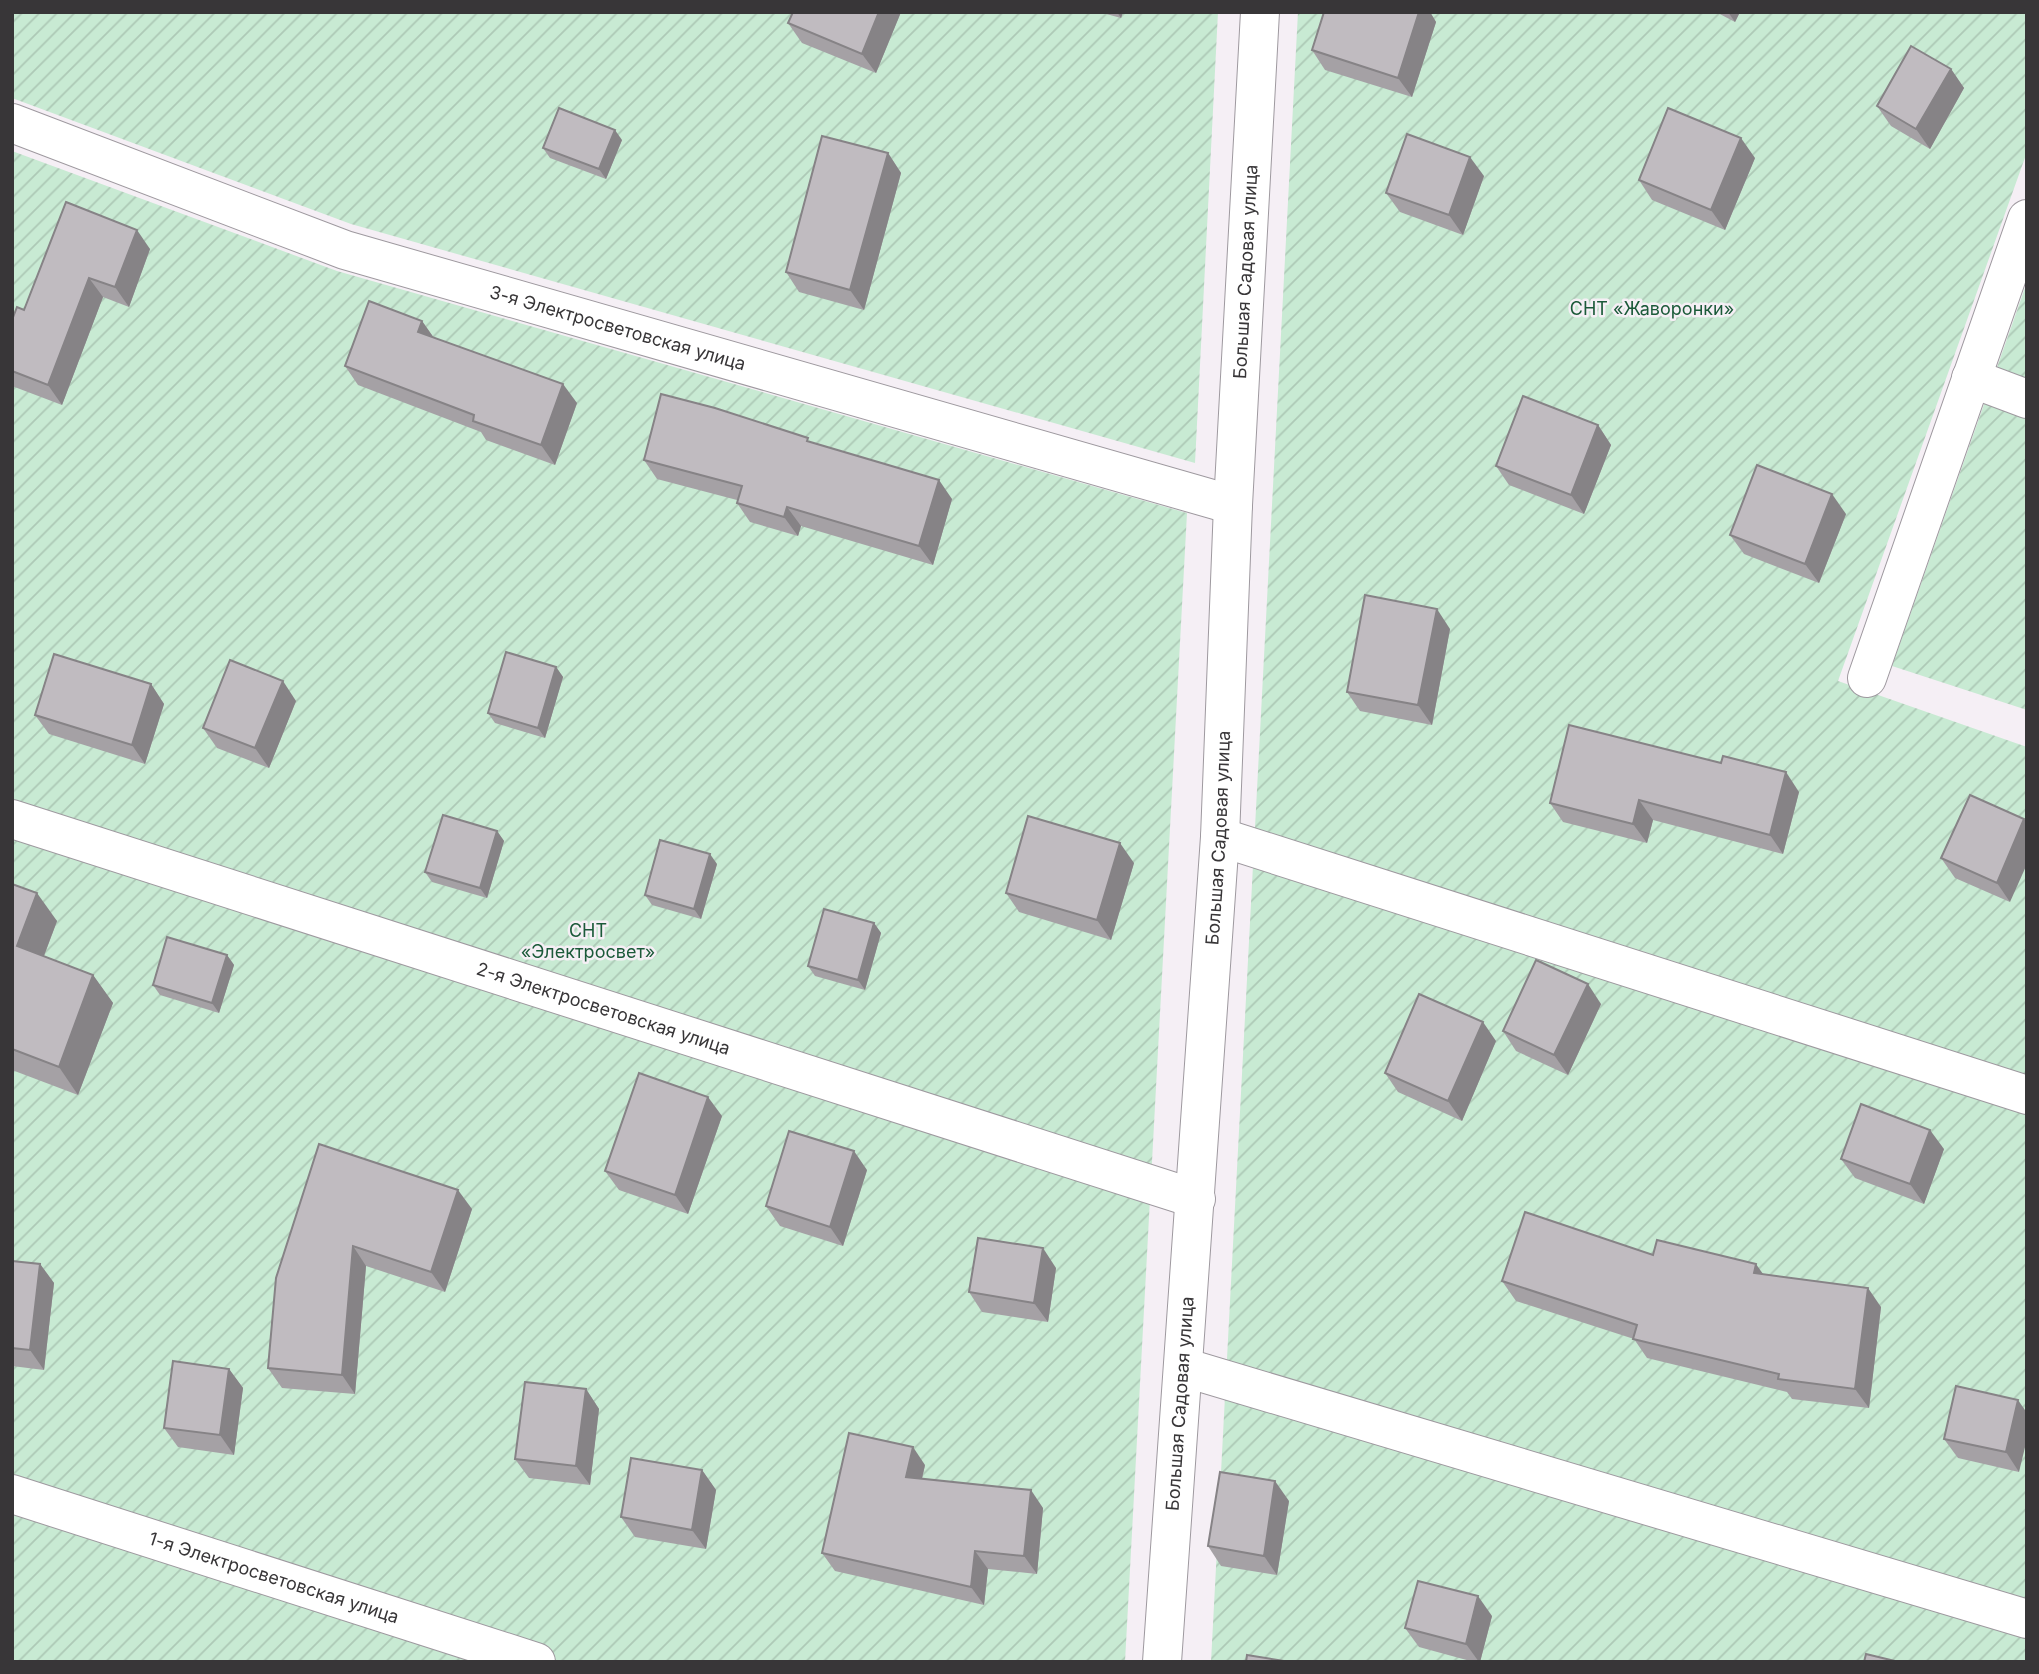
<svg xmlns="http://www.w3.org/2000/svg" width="2039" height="1674" viewBox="0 0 2039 1674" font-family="Inter,sans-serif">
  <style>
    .garden { fill: url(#garden-furrows) }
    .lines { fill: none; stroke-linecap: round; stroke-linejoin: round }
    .minor-casing { stroke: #9e999f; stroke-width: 40 }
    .minor { stroke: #fff; stroke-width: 38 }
    .wall { fill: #a5a1a5 }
    .shaded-wall { fill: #868386 }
    .building { fill: #c0bbc0; stroke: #868386; stroke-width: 2 }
    .labels { text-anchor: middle; stroke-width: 5; stroke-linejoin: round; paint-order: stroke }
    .street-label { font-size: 18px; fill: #383638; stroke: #f5eff5 }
    .park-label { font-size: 18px; fill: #1b5a39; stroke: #f5eff5 }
  </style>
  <defs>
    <pattern id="garden-furrows" width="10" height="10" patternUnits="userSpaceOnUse" patternTransform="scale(1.75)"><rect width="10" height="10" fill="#c8ead3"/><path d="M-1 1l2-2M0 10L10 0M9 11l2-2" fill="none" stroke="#adc9b6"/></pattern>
  </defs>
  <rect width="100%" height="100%" fill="#f5eff5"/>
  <g class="garden">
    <path d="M12 12H1218L1195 463 351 224 12 98Z"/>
    <path d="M1298 12H2027V152L1838 681 2027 747V1662H1211Z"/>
    <path d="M12 151 337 271 1187 513 1125 1662H12Z"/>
    <path d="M2027 282V710L1892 666Z"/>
  </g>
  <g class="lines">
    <defs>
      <g id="minor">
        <path id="s1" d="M12 123 345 250 1233 505"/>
        <path d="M1971 378 2027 399"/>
        <path d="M1867 678 2027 219"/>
        <path id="s2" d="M12 819 1196 1199"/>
        <path d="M1220 837 2027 1095"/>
        <path d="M1183 1367 2027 1619"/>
        <path id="s3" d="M12 1494 536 1662"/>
        <path id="s4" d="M1162 1662 1220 837 1233 505 1260 12"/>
      </g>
    </defs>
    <use href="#minor" class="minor-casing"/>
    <use href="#minor" class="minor"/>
  </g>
  <g class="wall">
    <path d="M901 12 876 73 802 43 788 23Z"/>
    <path d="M1099 12H1123L1121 18Z"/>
    <path d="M1324 12H1430L1436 22 1412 97 1325 70 1312 50Z"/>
    <path d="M1716 12H1740L1735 22Z"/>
    <path d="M1951 69 1964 88 1930 149 1891 126 1877 106Z"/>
    <path d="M622 140 606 179 550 158 543 148Z"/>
    <path d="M888 153 901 173 864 310 799 292 786 272Z"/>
    <path d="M1755 158 1725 230 1652 200 1639 180Z"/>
    <path d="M1484 176 1463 235 1400 212 1386 193Z"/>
    <path d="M66 202 150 249 129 307 103 297 62 405 12 386V320L24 310Z"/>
    <path d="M422 321 434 338 577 403 555 465 486 440 481 432 358 385 345 366Z"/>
    <path d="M1598 425 1611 445 1584 514 1509 485 1496 466Z"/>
    <path d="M810 442 952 499 933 565 801 526 798 536 750 522 737 503V500L657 479 644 460Z"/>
    <path d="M1846 514 1819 583 1744 554 1730 535Z"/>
    <path d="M1450 629 1432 725 1360 711 1347 692Z"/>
    <path d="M556 667 563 677 545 738 495 723 488 713Z"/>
    <path d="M151 684 164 704 145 764 49 734 35 715Z"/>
    <path d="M296 701 269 768 217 748 203 728Z"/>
    <path d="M1799 792 1783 854 1653 820 1647 843 1563 822 1550 803Z"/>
    <path d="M1970 795 2010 902 1955 878 1941 858Z"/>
    <path d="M497 831 504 841 487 898 432 882 425 872Z"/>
    <path d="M1134 863 1111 940 1019 912 1006 893Z"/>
    <path d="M717 864 701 919 652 905 645 895Z"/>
    <path d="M12 884 57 921 44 956 93 975 113 1003 78 1095 12 1070Z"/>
    <path d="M874 923 881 933 865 990 815 976 808 966Z"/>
    <path d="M227 955 234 965 219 1013 160 995 153 985Z"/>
    <path d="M1601 1004 1568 1075 1516 1051 1503 1031Z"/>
    <path d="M1496 1041 1462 1121 1398 1092 1385 1073Z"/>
    <path d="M722 1116 688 1214 619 1190 605 1171Z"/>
    <path d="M319 1144 472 1209 445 1292 366 1266 355 1394 282 1388 268 1368Z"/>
    <path d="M1944 1149 1924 1204 1855 1178 1841 1159Z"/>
    <path d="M867 1170 843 1246 780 1226 766 1206Z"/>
    <path d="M1653 1255 1763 1274 1881 1307 1869 1408 1792 1399 1787 1392 1647 1358 1634 1339 1516 1301 1502 1281Z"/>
    <path d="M12 1261 40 1264 54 1283 44 1370 12 1366Z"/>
    <path d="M1056 1268 1048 1322 982 1312 969 1292Z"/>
    <path d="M229 1369 243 1388 234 1455 178 1447 164 1428Z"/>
    <path d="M586 1389 599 1409 590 1485 529 1478 515 1459Z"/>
    <path d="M2018 1400 2019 1472 1958 1458 1944 1439Z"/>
    <path d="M925 1465 922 1479 1043 1508 1037 1574 988 1569 984 1605 835 1571 822 1553Z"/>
    <path d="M702 1470 716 1490 706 1549 635 1537 621 1517Z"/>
    <path d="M1289 1501 1277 1575 1221 1566 1208 1546Z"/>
    <path d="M1492 1616 1480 1662H1474L1419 1647 1405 1628Z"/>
  </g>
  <g class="shaded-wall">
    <path d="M879 12H901L876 73 862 54Z"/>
    <path d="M1117 12H1123L1121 18Z"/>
    <path d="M1419 12H1430L1436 22 1412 97 1398 78Z"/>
    <path d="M1728 12H1740L1735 22Z"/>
    <path d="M1951 69 1964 88 1930 149 1916 129Z"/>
    <path d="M615 130 622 140 606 179 599 169Z"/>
    <path d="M1741 138 1755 158 1725 230 1711 210Z"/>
    <path d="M888 153 901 173 864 310 850 290Z"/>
    <path d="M1470 157 1484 176 1463 235 1449 215Z"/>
    <path d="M137 230 150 249 129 307 115 287Z"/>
    <path d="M89 278 103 297 62 405 48 385Z"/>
    <path d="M422 321 436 341 418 332Z"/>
    <path d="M563 384 577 403 555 465 541 445Z"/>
    <path d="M1598 425 1611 445 1584 514 1571 495Z"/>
    <path d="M939 480 952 499 933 565 919 546Z"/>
    <path d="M1832 494 1846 514 1819 583 1805 564Z"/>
    <path d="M787 507 801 526 798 536 784 517Z"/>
    <path d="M1437 609 1450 629 1432 725 1418 705Z"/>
    <path d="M556 667 563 677 545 738 538 728Z"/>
    <path d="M283 681 296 701 269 768 255 748Z"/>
    <path d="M151 684 164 704 145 764 132 745Z"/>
    <path d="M1786 772 1799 792 1783 854 1770 835Z"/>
    <path d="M1639 800 1653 820 1647 843 1633 824Z"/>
    <path d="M2024 819 2027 822V864L2010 902 1997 883Z"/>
    <path d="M497 831 504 841 487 898 480 888Z"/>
    <path d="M1120 843 1134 863 1111 940 1097 920Z"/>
    <path d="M710 854 717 864 701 919 694 909Z"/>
    <path d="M37 893 57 921 37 974 17 946Z"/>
    <path d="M874 923 881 933 865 990 858 980Z"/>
    <path d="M227 955 234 965 219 1013 212 1003Z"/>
    <path d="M93 975 113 1003 78 1095 59 1067Z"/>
    <path d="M1588 984 1601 1004 1568 1075 1554 1055Z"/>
    <path d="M1483 1022 1496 1041 1462 1121 1448 1101Z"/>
    <path d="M708 1097 722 1116 688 1214 675 1195Z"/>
    <path d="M1930 1130 1944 1149 1924 1204 1910 1184Z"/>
    <path d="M854 1151 867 1170 843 1246 830 1227Z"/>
    <path d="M458 1190 472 1209 445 1292 431 1272Z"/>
    <path d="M353 1246 366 1266 355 1394 342 1375Z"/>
    <path d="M1043 1248 1056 1268 1048 1322 1034 1303Z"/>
    <path d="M40 1264 54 1283 44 1370 30 1350Z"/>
    <path d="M1756 1264 1770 1284 1754 1273Z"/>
    <path d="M1868 1288 1881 1307 1869 1408 1855 1389Z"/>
    <path d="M229 1369 243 1388 234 1455 220 1435Z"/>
    <path d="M586 1389 599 1409 590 1485 576 1466Z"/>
    <path d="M2018 1400 2027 1413V1439L2019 1472 2006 1452Z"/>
    <path d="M913 1447 925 1465 918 1495 906 1477Z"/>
    <path d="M702 1470 716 1490 706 1549 692 1530Z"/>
    <path d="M1275 1481 1289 1501 1277 1575 1264 1556Z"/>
    <path d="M1031 1490 1043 1508 1037 1574 1024 1556Z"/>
    <path d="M975 1551 988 1569 984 1605 971 1587Z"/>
    <path d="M1478 1596 1492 1616 1480 1662H1479L1466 1644Z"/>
  </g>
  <g class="building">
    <path d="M793 12H879L862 54 788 23Z"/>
    <path d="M1324 12H1419L1398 78 1312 50Z"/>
    <path d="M1911 46 1951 69 1916 129 1877 106Z"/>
    <path d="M559 108 615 130 599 169 543 148Z"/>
    <path d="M1668 108 1741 138 1711 210 1639 180Z"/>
    <path d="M1407 134 1470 157 1449 215 1386 193Z"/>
    <path d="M822 136 888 153 850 290 786 272Z"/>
    <path d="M66 202 137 230 115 287 89 278 48 385 12 371V320L17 307 24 310Z"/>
    <path d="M369 301 422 321 418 332 563 384 541 445 473 421 474 415 345 366Z"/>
    <path d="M661 394 715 408 808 438 807 441 939 480 919 546 787 507 784 517 737 503 742 486 644 460Z"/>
    <path d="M1523 396 1598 425 1571 495 1496 466Z"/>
    <path d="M1757 465 1832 494 1805 564 1730 535Z"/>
    <path d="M1365 595 1437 609 1418 705 1347 692Z"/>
    <path d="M506 652 556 667 538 728 488 713Z"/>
    <path d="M54 654 151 684 132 745 35 715Z"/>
    <path d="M230 660 283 681 255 748 203 728Z"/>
    <path d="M1569 725 1721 763 1723 756 1786 772 1770 835 1639 800 1633 824 1550 803Z"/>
    <path d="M1970 795 2024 819 1997 883 1941 858Z"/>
    <path d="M443 815 497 831 480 888 425 872Z"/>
    <path d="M1028 816 1120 843 1097 920 1006 893Z"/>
    <path d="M660 840 710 854 694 909 645 895Z"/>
    <path d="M12 884 37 893 17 946 93 975 59 1067 12 1049Z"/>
    <path d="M824 909 874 923 858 980 808 966Z"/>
    <path d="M167 937 227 955 212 1003 153 985Z"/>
    <path d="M1536 960 1588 984 1554 1055 1503 1031Z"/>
    <path d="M1419 994 1483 1022 1448 1101 1385 1073Z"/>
    <path d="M639 1073 708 1097 675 1195 605 1171Z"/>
    <path d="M1861 1104 1930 1130 1910 1184 1841 1159Z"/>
    <path d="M789 1131 854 1151 830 1227 766 1206Z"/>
    <path d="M319 1144 458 1190 431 1272 353 1246 342 1375 268 1368 276 1278Z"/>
    <path d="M1525 1212 1653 1255 1657 1240 1756 1264 1754 1273 1868 1288 1855 1389 1778 1379 1779 1374 1633 1339 1637 1325 1502 1281Z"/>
    <path d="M978 1238 1043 1248 1034 1303 969 1292Z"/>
    <path d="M12 1261 40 1264 30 1350 12 1348Z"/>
    <path d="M173 1361 229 1369 220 1435 164 1428Z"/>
    <path d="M525 1382 586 1389 576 1466 515 1459Z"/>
    <path d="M1956 1386 2018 1400 2006 1452 1944 1439Z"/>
    <path d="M849 1433 913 1447 906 1477 1031 1490 1024 1556 975 1551 971 1587 822 1553Z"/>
    <path d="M631 1458 702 1470 692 1530 621 1517Z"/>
    <path d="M1220 1472 1275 1481 1264 1556 1208 1546Z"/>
    <path d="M1418 1581 1478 1596 1466 1644 1405 1628Z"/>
    <path d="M1866 1654 1899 1662H1864Z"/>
    <path d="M1247 1655 1290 1662H1246Z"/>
  </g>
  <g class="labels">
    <g class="street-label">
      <text dy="6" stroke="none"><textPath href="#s4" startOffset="1393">Большая Садовая улица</textPath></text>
      <text dy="6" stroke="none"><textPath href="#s1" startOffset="640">3-я Электросветовская улица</textPath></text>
      <text dy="6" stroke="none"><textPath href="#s4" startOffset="826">Большая Садовая улица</textPath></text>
      <text dy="6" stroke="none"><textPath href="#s2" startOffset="621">2-я Электросветовская улица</textPath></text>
      <text dy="6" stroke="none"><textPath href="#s4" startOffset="259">Большая Садовая улица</textPath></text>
      <text dy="6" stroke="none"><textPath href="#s3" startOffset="275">1-я Электросветовская улица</textPath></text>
    </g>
    <g class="park-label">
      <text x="1652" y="315">СНТ «Жаворонки»</text>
      <text x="588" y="937">СНТ<tspan x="588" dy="21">«Электросвет»</tspan></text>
    </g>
  </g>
  <rect width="2039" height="1674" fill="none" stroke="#383638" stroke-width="28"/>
</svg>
